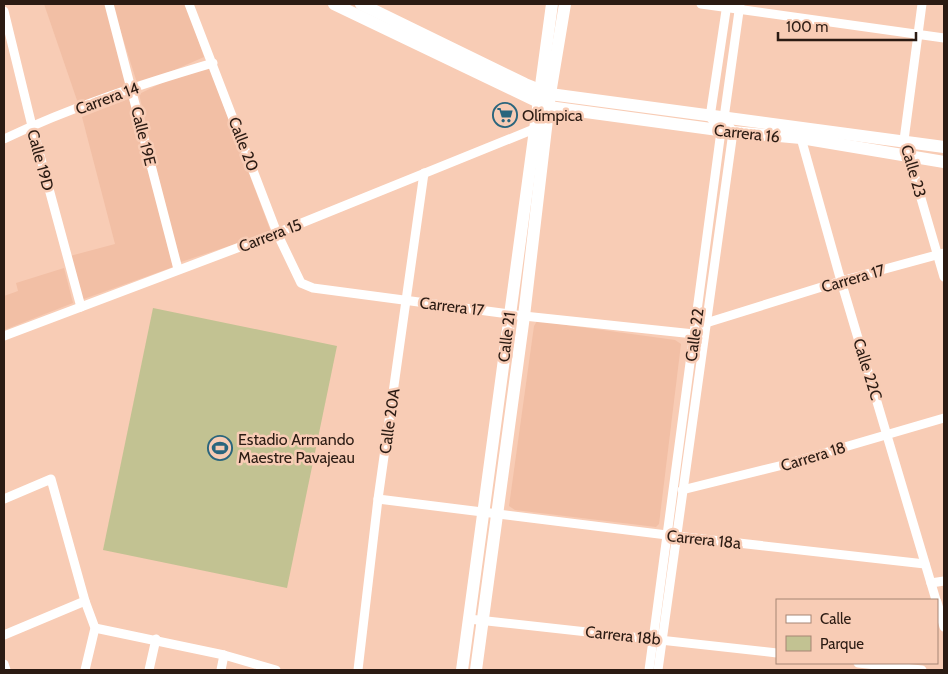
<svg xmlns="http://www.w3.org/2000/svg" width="948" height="674" viewBox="0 0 948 674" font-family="Cabin,sans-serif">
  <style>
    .built { fill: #f2bfa5 }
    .green { fill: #c2c292 }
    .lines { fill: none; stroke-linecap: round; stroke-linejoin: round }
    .street { stroke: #fff; stroke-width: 9 }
    .secondary { stroke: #fff; stroke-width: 12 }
    .labels { text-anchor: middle; stroke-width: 5; stroke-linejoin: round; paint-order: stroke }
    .street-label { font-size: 16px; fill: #2b1b13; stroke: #f8ccb5 }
    .poi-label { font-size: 16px; fill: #2b1b13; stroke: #f8ccb5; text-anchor: start }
  </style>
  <rect width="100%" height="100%" fill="#f8ccb5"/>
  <g class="built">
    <path d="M44 4H105L131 93 81 112Z"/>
    <path d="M112 4H186L204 57 138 86Z"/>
    <path d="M207 61 271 232 178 263 139 94Z"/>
    <path d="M131 98 173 267 81 300 70 256 115 244 82 117Z"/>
    <path d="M64 268 73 303 4 330V296L18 291 16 283Z"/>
    <path d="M537 321 675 340 681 344 659 524 656 527 515 510 509 506 534 326Z"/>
  </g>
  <path class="green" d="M153 308 337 346 287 588 103 550Z"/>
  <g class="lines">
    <g class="street">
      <path d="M109 4 178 269"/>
      <path d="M189 4 277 233 301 283 313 288 524 316 694 334"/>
      <path d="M701 4 944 38"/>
      <path d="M922 4 904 140 944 277"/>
      <path d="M4 11 32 126 81 307"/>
      <path d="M801 138 841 281 936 600"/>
      <path d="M4 139C71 107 142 84 213 63"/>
      <path d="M706 323 841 281 944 253"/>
      <path d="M4 336 277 233 534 129"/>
      <path d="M682 490 783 465 944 418"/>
      <path d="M4 499 51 479 85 601 95 628 85 670"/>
      <path d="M378 499 667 535 925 564"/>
      <path d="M931 583 944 581"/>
      <path d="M937 602 944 627"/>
      <path d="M469 619 777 653"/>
      <path d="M95 628 224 655 276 670"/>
      <path d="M4 635 85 601"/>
      <path d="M858 663 922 670"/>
      <path d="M4 664 6 670"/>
      <path d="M149 670 156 639"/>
      <path d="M221 670 224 655"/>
      <path d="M358 670 378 499 424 173"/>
      <path d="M649 670 721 131 710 117 727 4"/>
      <path d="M658 670 733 132 724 118 740 4"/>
    </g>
    <g class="secondary">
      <path d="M334 4 549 107 733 132 801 138 944 162"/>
      <path d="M361 4 525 84 550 94 944 147"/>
      <path d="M462 670 552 4"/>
      <path d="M476 670 524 316 550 94 565 4"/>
    </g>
  </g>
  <defs>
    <symbol id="supermarket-ring" viewBox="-11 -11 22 22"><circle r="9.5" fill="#f8ccb5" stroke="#2a657d" stroke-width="1.5"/><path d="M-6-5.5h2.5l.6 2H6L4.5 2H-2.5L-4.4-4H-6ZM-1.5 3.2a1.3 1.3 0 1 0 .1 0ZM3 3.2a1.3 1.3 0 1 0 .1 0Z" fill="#2a657d"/></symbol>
    <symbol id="stadium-ring" viewBox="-11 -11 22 22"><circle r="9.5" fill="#f8ccb5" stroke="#2a657d" stroke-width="1.5"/><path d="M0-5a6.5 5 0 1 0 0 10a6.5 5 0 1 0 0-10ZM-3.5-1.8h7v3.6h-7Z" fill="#2a657d"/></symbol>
  </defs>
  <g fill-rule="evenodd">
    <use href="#supermarket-ring" x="491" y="101" width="28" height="28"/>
    <use href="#stadium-ring" x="206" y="434" width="28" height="28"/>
  </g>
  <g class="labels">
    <g class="street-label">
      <text transform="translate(107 98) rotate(-20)" y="6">Carrera 14</text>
      <text transform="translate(747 133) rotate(6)" y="6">Carrera 16</text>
      <text transform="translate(144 136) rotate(76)" y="6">Calle 19E</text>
      <text transform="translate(244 144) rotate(69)" y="6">Calle 20</text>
      <text transform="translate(41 160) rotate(75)" y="6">Calle 19D</text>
      <text transform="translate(914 171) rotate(74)" y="6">Calle 23</text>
      <text transform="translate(270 235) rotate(-21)" y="6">Carrera 15</text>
      <text transform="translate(853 278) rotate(-16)" y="6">Carrera 17</text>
      <text transform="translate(452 306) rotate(7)" y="6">Carrera 17</text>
      <text transform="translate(694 335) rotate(-82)" y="6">Calle 22</text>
      <text transform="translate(506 337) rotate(-83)" y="6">Calle 21</text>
      <text transform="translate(868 369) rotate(73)" y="6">Calle 22C</text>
      <text transform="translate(389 421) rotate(-82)" y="6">Calle 20A</text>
      <text transform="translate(813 456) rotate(-17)" y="6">Carrera 18</text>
      <text transform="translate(704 539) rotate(6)" y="6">Carrera 18a</text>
      <text transform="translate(623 635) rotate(6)" y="6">Carrera 18b</text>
    </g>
    <g class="poi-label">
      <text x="522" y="121">Olímpica</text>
      <text x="238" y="445">Estadio Armando<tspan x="238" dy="18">Maestre Pavajeau</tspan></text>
    </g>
  </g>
  <rect width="948" height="674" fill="none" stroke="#2b1b13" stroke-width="10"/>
  <rect x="776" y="599" width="162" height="65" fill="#f8ccb5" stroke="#a68574"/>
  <rect x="786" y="615" width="25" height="8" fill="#ffffff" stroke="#a68574"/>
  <text x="820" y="624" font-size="15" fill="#2b1b13">Calle</text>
  <rect x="786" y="636" width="25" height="15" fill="#c2c292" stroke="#a68574"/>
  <text x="820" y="649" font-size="15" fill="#2b1b13">Parque</text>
  <path d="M778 32v8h138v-8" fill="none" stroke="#2b1b13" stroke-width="2.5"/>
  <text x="786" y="32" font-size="15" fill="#2b1b13" stroke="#f8ccb5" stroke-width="4" paint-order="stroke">100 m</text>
</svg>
